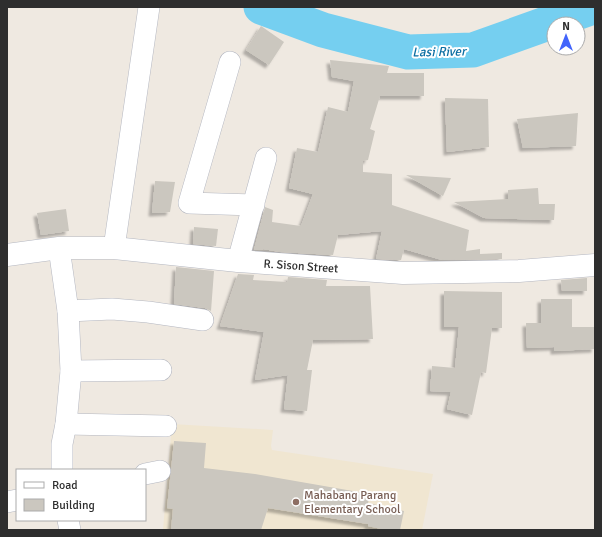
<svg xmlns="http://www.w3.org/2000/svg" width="602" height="537" viewBox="0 0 602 537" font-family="Signika,sans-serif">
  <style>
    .education { fill: #f0e6d1 }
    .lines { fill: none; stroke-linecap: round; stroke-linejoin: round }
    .river { stroke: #75cff0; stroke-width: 35 }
    .building { fill: #cbc7bf; filter: url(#shadow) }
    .street-casing { stroke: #b4b7c1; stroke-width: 22 }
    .secondary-casing { stroke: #b4b7c1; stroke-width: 23 }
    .street { stroke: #fff; stroke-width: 21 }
    .secondary { stroke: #fff; stroke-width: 22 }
    .education-dot { fill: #8d6e63; stroke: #fff; stroke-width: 1.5 }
    .labels { text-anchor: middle; stroke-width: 4; stroke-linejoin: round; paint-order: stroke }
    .street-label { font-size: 12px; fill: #2e2e2e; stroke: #fff }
    .education-label { font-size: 12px; fill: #785e54; stroke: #fff; text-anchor: start }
    .water-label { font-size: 13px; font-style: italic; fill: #0d6fa3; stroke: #fff }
  </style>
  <defs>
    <filter id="shadow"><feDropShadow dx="-3.5" dy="3.5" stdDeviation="1" flood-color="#0004"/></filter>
  </defs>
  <rect width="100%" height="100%" fill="#efe9e1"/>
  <path class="education" d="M172 424 273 430 271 446 272 450 433 474 422 530H163Z"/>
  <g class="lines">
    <path class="river" d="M261 7 323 30 408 52 473 50 593 7"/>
  </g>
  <g class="building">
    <path d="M261 26 284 42 269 65 246 50Z"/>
    <path d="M330 60 389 66 387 73H424V96H380L370 129 375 131 368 160 363 161V172L392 174V205L469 230 466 251 480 249V254L502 253V259L442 260 404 249 401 260 376 259 382 231 338 235 333 255 280 252 263 249 262 250H254L265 207 273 210 272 222 301 226 313 194 289 188 297 148 318 152 328 107 348 112 354 81 332 77Z"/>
    <path d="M445 98 488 99 489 147 447 152Z"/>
    <path d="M578 113 576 146 523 148 517 119Z"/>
    <path d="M406 175 451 178 443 196Z"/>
    <path d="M155 181 175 182 170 212 152 213Z"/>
    <path d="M538 188 539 204H555L554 220 484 218 454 202 508 199V190Z"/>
    <path d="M66 209 69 231 41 235 37 213Z"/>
    <path d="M194 227 218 229 216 246 193 244Z"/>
    <path d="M176 267 214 271 211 311 205 308 174 304Z"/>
    <path d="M238 274 254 275 253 280 287 282 288 277 327 280 326 286H370L373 339 313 340 307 370H312L307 411 284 409 288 375 255 380 264 332 220 326Z"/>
    <path d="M587 278V291H562L561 280Z"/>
    <path d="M444 291 502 292V328H492L486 373 481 372 472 415 447 409 451 392 430 391 432 366 455 368 459 327H444Z"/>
    <path d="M541 299H572V327H595V349L554 351V347L527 348 526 323H541Z"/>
    <path d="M174 441 206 443 204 468 255 474 370 494 368 503 404 511 400 530H386L368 526V524L268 508 261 530H171L173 509 167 508Z"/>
  </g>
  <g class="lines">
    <defs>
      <g id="street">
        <path d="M230 62 189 203 254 205"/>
        <path d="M59 248 68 311 71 371 66 424 62 444V470"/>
        <path d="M114 248 149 7"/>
        <path d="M238 261 266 158"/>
        <path d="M68 311 112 309 148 312 203 320"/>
        <path d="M71 371 161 370"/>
        <path d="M66 424 166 426"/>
        <path d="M145 474 160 471"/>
        <path d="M7 502 17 500"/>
        <path d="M68 520 70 530"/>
      </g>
      <path id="secondary" d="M7 255 59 248H114L238 261 403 273 519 271 595 265"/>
    </defs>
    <use href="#street" class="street-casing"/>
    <use href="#secondary" class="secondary-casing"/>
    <use href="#street" class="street"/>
    <use href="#secondary" class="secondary"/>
  </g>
  <circle class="education-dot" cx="296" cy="502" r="4"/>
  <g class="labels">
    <g class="street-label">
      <text transform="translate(301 266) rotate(4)" y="4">R. Sison Street</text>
    </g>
    <g class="education-label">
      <text x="304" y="499">Mahabang Parang<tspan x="304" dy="14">Elementary School</tspan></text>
    </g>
    <g class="water-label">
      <text transform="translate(439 51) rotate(-1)" y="5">Lasi River</text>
    </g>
  </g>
  <rect width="602" height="537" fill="none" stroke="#2e2e2e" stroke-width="16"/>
  <rect x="16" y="469" width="130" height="52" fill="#ffffff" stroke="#ababab"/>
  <rect x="24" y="482" width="20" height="6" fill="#ffffff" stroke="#ababab"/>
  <text x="52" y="489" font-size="12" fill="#2e2e2e">Road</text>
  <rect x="24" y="499" width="20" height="12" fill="#cbc7bf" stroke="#ababab"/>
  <text x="52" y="509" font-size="12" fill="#2e2e2e">Building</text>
  <g transform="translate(566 36)"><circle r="19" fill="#ffffff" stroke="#ababab"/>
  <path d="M0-3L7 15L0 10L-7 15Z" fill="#4264fb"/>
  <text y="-6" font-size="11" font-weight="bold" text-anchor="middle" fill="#2e2e2e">N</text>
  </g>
</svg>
